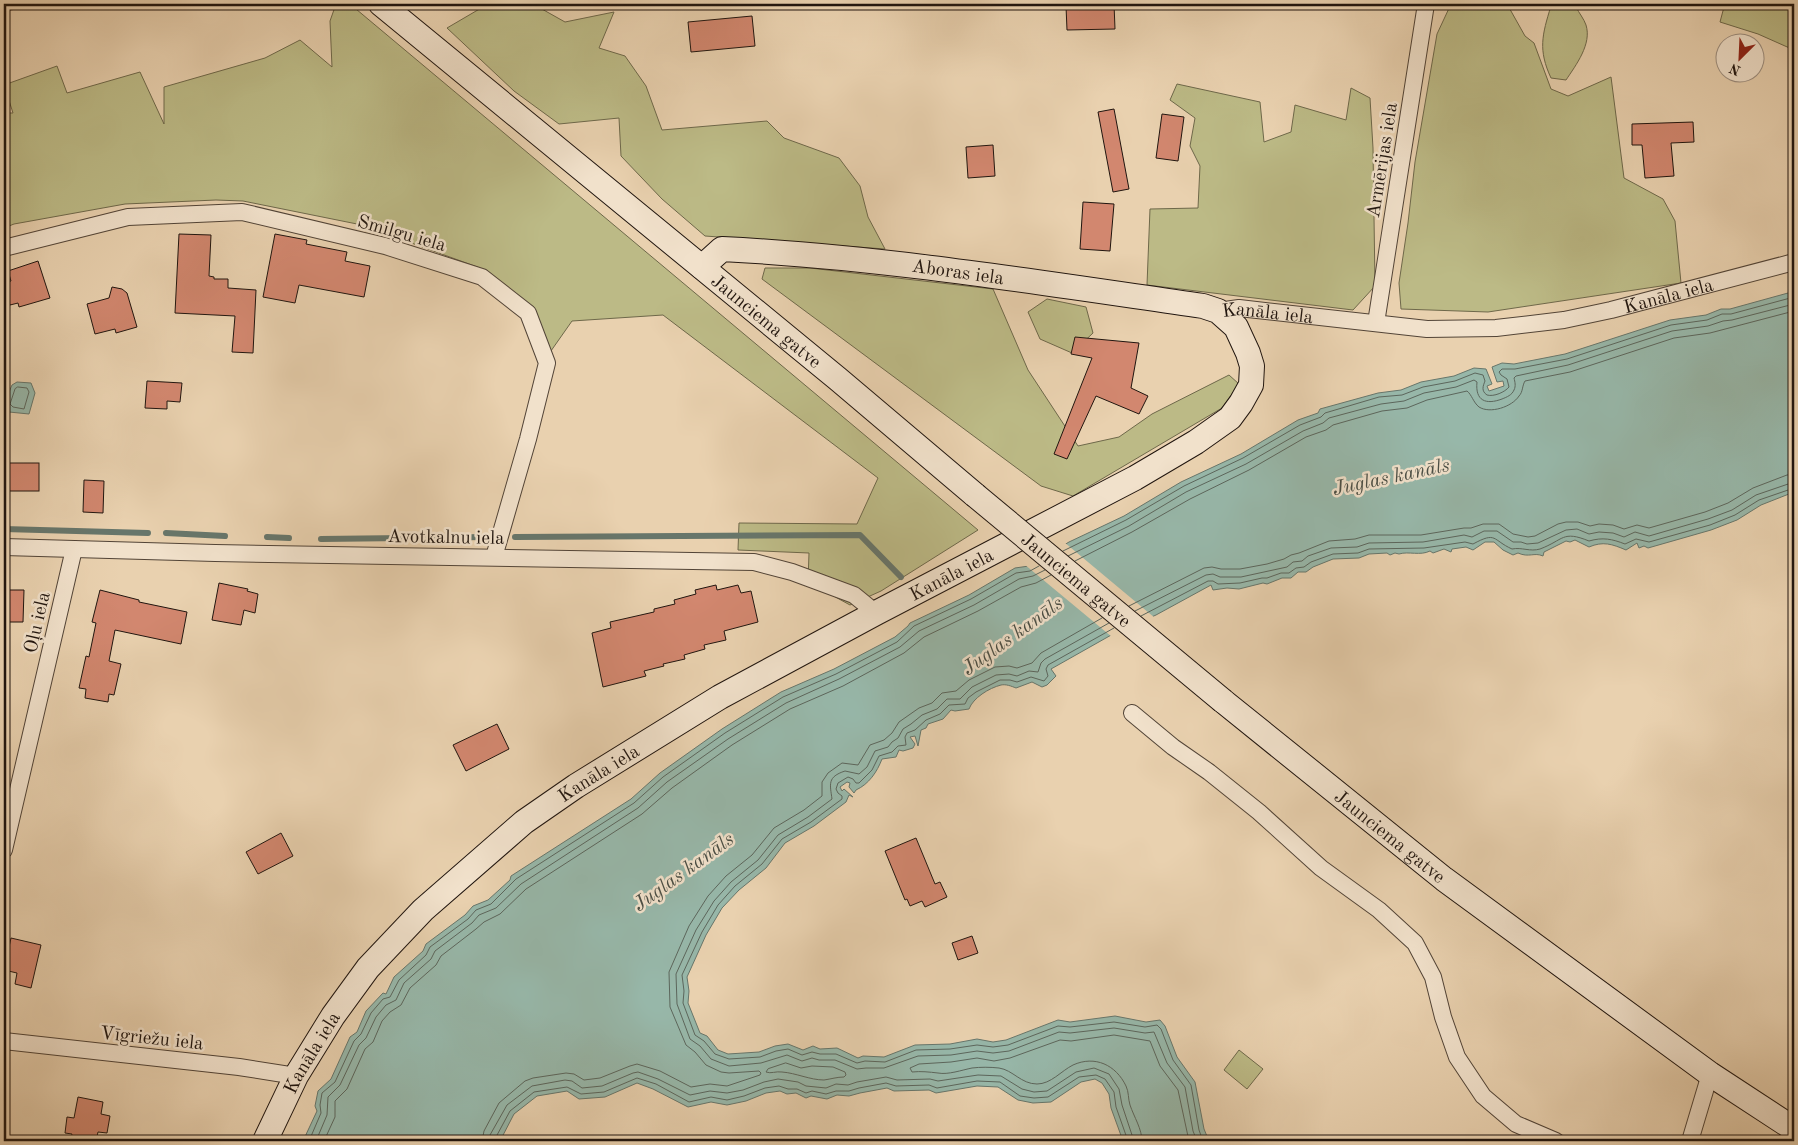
<svg xmlns="http://www.w3.org/2000/svg" width="1798" height="1145" viewBox="0 0 1798 1145" font-family="'Old Standard TT',serif">
  <style>
    .green { fill: #bcba86; stroke: #6e684a }
    .water { fill: #97b7a9; stroke: #67766b }
    .pier { fill: #e9d1af }
    .lines { fill: none; stroke-linecap: round; stroke-linejoin: round }
    .shore { stroke: #5c665c; stroke-width: 1 }
    .stream { stroke: #67766b; stroke-width: 6 }
    .building { fill: #d2876f; stroke: #20150f }
    .street-casing { stroke: #524437; stroke-width: 18 }
    .secondary-casing { stroke: #20150f; stroke-width: 26 }
    .street { stroke: #f1e1cb; stroke-width: 16 }
    .secondary { stroke: #f1e1cb; stroke-width: 24 }
    .rail { stroke: #20150f; stroke-width: 4; stroke-dasharray: 9 9; stroke-linecap: butt }
    .secondary-bridge-casing { stroke: #20150f; stroke-width: 26; stroke-linecap: butt }
    .secondary-bridge { stroke: #f1e1cb; stroke-width: 24 }
    .labels { text-anchor: middle; stroke-width: 5; stroke-linejoin: round; paint-order: stroke }
    .street-label { font-size: 19px; fill: #20150f; stroke: #f1e1cb }
    .water-label { font-size: 20px; font-style: italic; fill: #4a4e45; stroke: #f1e1cb }
  </style>
  <rect width="100%" height="100%" fill="#e9d1af"/>
  <filter id="stains"><feTurbulence type="fractalNoise" baseFrequency=".004" numOctaves="4"/><feColorMatrix values="0 0 0 0 .2 0 0 0 0 .09 0 0 0 0 .02 0 0 0 .5 -.17"/></filter>
  <radialGradient id="worn" r=".72"><stop offset=".6" stop-color="#630" stop-opacity="0"/><stop offset="1" stop-color="#630" stop-opacity=".3"/></radialGradient>
  <g class="green">
    <path d="M336 4H350L978 530 881 591 850 605 808 582 809 553 738 550 739 523 857 524 878 478 663 315 572 321 546 358 547 348 480 268 362 225 243 201 216 200 125 204 14 224 4 228V113H13L4 85 57 66 67 93 140 72 164 124V87L265 58 300 40 332 67 330 21Z"/>
    <path d="M488 4H533L565 22 614 12 599 48 625 56 646 86 662 130 767 121 784 138 839 158 860 186 868 217 885 249 705 236 662 199 621 156 619 118 559 124 514 91 447 28Z"/>
    <path d="M1451 4H1507L1525 36 1534 43 1551 89 1568 96 1611 77 1624 178 1663 199 1675 221 1681 283 1488 312 1401 309 1399 283 1408 223 1415 162 1437 34Z"/>
    <path d="M1743 4H1794V50L1758 34 1720 22 1724 7Z"/>
    <path d="M1551 6 1576 7C1579 13 1584 19 1586 25 1592 44 1576 65 1566 80L1551 78C1538 50 1542 35 1551 6Z"/>
    <path d="M1177 84 1260 102 1264 142 1291 132 1295 105 1346 120 1351 88 1370 98 1373 148 1375 286 1353 310 1147 285 1150 209 1198 208 1200 166 1190 146 1195 118 1170 100Z"/>
    <path d="M765 268H810L993 289 1028 370 1078 446 1119 437 1152 414 1229 375 1239 384 1222 408 1073 496 1041 486 762 279Z"/>
    <path d="M1047 299 1086 307 1093 333 1072 353 1040 339 1028 312Z"/>
    <path d="M1239 1050 1263 1069 1247 1089 1224 1070Z"/>
  </g>
  <g class="water">
    <path d="M1794 292V492L1761 505 1737 520 1711 530 1648 548 1644 546 1639 548 1637 543 1626 550C1612 544 1603 541 1589 547L1575 540 1570 542 1566 541 1544 552 1543 556C1534 552 1529 558 1518 553L1513 555 1503 550 1494 542H1485L1473 550 1466 547 1452 549 1451 552 1444 549 1433 553 1430 551C1420 556 1409 551 1399 554L1395 553 1390 555 1387 553 1369 554 1359 558 1333 559 1313 567 1306 572H1298L1291 578H1282L1267 584 1263 583 1239 589 1227 588 1213 590 1211 585 1156 615 1113 634 1051 669 1056 676 1047 685 1042 687 1032 682 1016 688C1011 686 1006 684 1001 685 989 688 973 698 969 709L955 711 951 710 943 719 928 724 926 728 921 730 918 746 915 736 910 737 915 744 913 748 903 751 899 750 896 757 882 759C877 772 869 784 856 790L854 793 849 787 850 783 847 782 840 787 842 791 844 789 853 797 849 795 846 802 814 826 785 843 766 868 739 890 722 908 706 935 687 977 689 991 688 1003 700 1033 707 1036 718 1050 728 1054 759 1052 775 1046 788 1044 803 1050 813 1046 820 1049 837 1048 858 1058 863 1056 884 1057 915 1045 950 1044 977 1039 993 1042 1006 1040 1058 1020 1070 1022 1115 1016 1146 1022 1160 1020 1165 1026 1177 1057 1195 1082 1204 1129 1209 1141H1123L1111 1108 1109 1094 1102 1083 1095 1079 1081 1082 1051 1102 1033 1103 1018 1100 998 1087 977 1086 936 1093 929 1090 894 1091 887 1088 860 1093 849 1096 837 1095 827 1099 811 1096 806 1098 796 1093 787 1094 780 1091 766 1093 746 1101 727 1105 711 1102 688 1107 653 1089 637 1083 605 1097 579 1099 567 1091 537 1096 514 1114 500 1141H303L317 1111 315 1106 318 1091 331 1079 350 1037 357 1032 366 1011 383 993 386 994 394 977 423 951 426 944 465 915 473 906 488 900 510 880 511 876 631 799 660 773 722 729 781 692 834 669 895 637 908 626 910 623 969 595 1015 568 1029 566 1069 542 1124 516 1181 482 1241 454 1298 420 1318 413 1320 409 1378 393 1401 390 1421 382 1454 376 1474 368 1486 369 1492 384 1487 386 1489 391 1504 386 1503 381 1497 382 1492 367 1502 363 1514 364 1565 354 1670 320 1706 315 1721 309H1730L1788 293Z"/>
    <path d="M17 382 31 383 35 393 29 414 9 412 4 404 12 385Z"/>
  </g>
  <path class="pier" d="M1064 542 1155 618 1112 637 1024 564H1028Z"/>
  <g class="lines">
    <g class="shore">
      <path d="M18 387 27 388 29 392 24 409 13 407 10 404 15 389Z"/>
      <path d="M1063 551 1126 520 1184 486 1243 458 1300 425 1321 417 1325 413 1379 397 1402 395 1423 387 1455 381 1475 373 1483 375 1485 381C1483 386 1481 391 1487 395 1494 397 1505 392 1509 387L1507 379 1501 375 1499 372 1502 369H1515L1567 359 1671 325 1707 320 1722 314H1731L1794 297"/>
      <path d="M1068 556 1129 526 1186 492 1246 464 1303 431 1323 423 1329 418 1381 404 1404 401 1424 393 1456 387 1474 380 1477 382C1475 401 1486 405 1502 399 1507 397 1512 395 1514 390 1516 386 1515 382 1514 378L1516 376 1568 365 1672 331 1708 326 1723 321 1732 320 1794 304"/>
      <path d="M1075 561 1132 532 1190 499 1249 470 1306 437 1326 430 1333 425 1382 411 1407 408 1427 400 1467 391C1472 395 1473 402 1479 407 1490 414 1512 407 1519 396 1523 392 1522 386 1525 381L1570 372 1674 338 1710 333 1794 311"/>
      <path d="M1129 606 1204 568 1212 567 1221 569H1240L1267 564 1284 559 1291 555 1299 553 1329 541 1355 539 1369 535H1421L1464 528H1471L1483 524H1499L1513 534 1528 537 1535 536 1558 524 1566 522H1578L1590 526 1599 524 1613 525 1624 529 1637 525 1649 528 1705 512 1728 503 1753 488 1787 475 1794 474"/>
      <path d="M1135 611 1206 575 1213 574 1220 577H1241L1287 567 1293 562 1302 561 1308 556 1331 548 1357 547 1369 543 1423 542 1464 535 1472 537 1484 531H1497L1513 542H1521L1527 544 1538 543 1566 530 1577 529 1589 534 1599 532 1613 533 1624 537 1635 532 1649 536 1708 519 1732 510 1756 495 1794 482"/>
      <path d="M1141 616 1208 581H1213L1218 584 1240 583 1262 578H1267L1281 573H1289L1296 568 1304 567 1311 562 1333 554 1358 553 1369 549 1424 548 1465 542 1473 544C1497 531 1492 540 1512 549 1522 547 1530 552 1540 549 1564 540 1562 530 1589 541 1603 537 1612 539 1625 544L1636 539 1649 542 1710 525 1735 515 1759 500 1794 488"/>
      <path d="M1109 623 1045 659 1041 663 1038 672 1029 671 1017 676 1009 674 996 675 972 687 960 699H947L937 709 922 715 911 724 903 729 898 738 892 742 888 747 875 751 867 767 859 774 845 771C827 777 830 784 832 799L808 817 778 835 758 860 731 882 714 901 696 930 676 974 677 1004 690 1039 700 1046 711 1059 729 1066 761 1063 787 1055 802 1061 812 1058 819 1060H835L857 1069 866 1068H884L918 1056 951 1055 977 1051 993 1053 1009 1051 1059 1032 1070 1033 1114 1028 1145 1033 1154 1032 1167 1063 1185 1087 1193 1131 1197 1141"/>
      <path d="M1114 628 1048 665 1046 669 1048 676 1044 681 1031 677 1017 682 1010 680H1000L976 692 968 698 965 704 949 705 940 714 926 720 915 730 907 733 905 737 906 745 898 746 892 752 879 756 872 770 859 783H856L853 779 848 777 838 783 836 789 838 793 842 796V799L811 822 782 839 762 864 735 886 718 905 702 932 682 975 684 991 683 1003 695 1035 704 1041 715 1054 729 1059 760 1057 776 1051 788 1049 802 1055 812 1052 820 1054H836L857 1063 865 1061 885 1062 916 1050 950 1049 977 1045 993 1047 1008 1045 1058 1026 1070 1027 1114 1022 1145 1027 1157 1025 1161 1029 1173 1060 1191 1085 1199 1130 1203 1141"/>
      <path d="M786 1063 801 1068 812 1066 833 1067 845 1072 846 1075 844 1077C837 1077 831 1079 824 1080 810 1080 796 1073 782 1072 776 1071 771 1074 766 1072L768 1069Z"/>
      <path d="M309 1141 321 1113 320 1105 322 1093 335 1082 354 1041 361 1034 371 1013 383 999 390 997 399 980 426 955 430 947 468 919 476 910 491 904 516 879 634 803 663 777 725 733 783 697 836 674 897 642 914 626 971 599 1016 573 1030 571 1039 566"/>
      <path d="M316 1141 327 1115 328 1097 340 1085 359 1045 366 1038 376 1017 386 1005 396 1000 404 983 431 959 435 951 472 923 479 915 496 908 521 884 638 808 667 782 728 739 786 703 839 679 900 647 919 631 974 605 1019 579 1033 576 1045 570"/>
      <path d="M324 1141 335 1117V1101L347 1089 365 1049 373 1042 382 1021 390 1012 401 1005 410 988 436 965 441 956 476 929 484 922 500 914 526 889 642 814 672 788 732 745 790 709 843 686 904 653 924 637 978 611 1021 587 1036 583 1051 575"/>
      <path d="M482 1141 484 1131 499 1103 525 1081 533 1078 566 1073 574 1074 584 1080 600 1078 630 1066 637 1064 660 1071 691 1087 710 1084 727 1086 760 1075 761 1073 759 1071 729 1073 721 1072 706 1065 695 1052 686 1045 670 1007 669 972 689 926 708 896 726 876 752 855 774 828 804 810 822 796V782L828 773 842 763 858 765 870 745 884 740 892 733 899 722 919 708 932 703 942 693 956 691 969 680 995 667 1009 666 1017 668 1032 663 1041 653 1102 618"/>
      <path d="M489 1141 490 1135 507 1105 532 1086 565 1080 572 1081 582 1088 602 1086 633 1073 638 1072 658 1079 690 1095 710 1091 727 1093 743 1090 764 1082 778 1079 798 1082 806 1086 826 1088 836 1084 848 1085 857 1082 886 1077 897 1080 930 1079 938 1081 978 1075 1001 1076 1022 1089 1034 1092 1047 1091 1076 1072 1094 1068 1109 1074 1119 1089 1122 1105 1134 1141"/>
      <path d="M496 1141V1137L510 1111 534 1092 567 1087 581 1094 604 1092 637 1078 656 1084 689 1102 711 1097 727 1100 744 1096 765 1088 779 1086 788 1089H797L806 1093 812 1091 826 1094 836 1091H849L859 1088 886 1083 896 1086 929 1085 937 1088 977 1081 1000 1082 1020 1096 1034 1098 1048 1097 1079 1077 1096 1075 1105 1079 1114 1092 1116 1107 1128 1141"/>
      <path d="M1142 1141C1142 1129 1134 1117 1130 1105 1128 1099 1129 1092 1126 1086 1116 1065 1095 1055 1073 1065 1061 1071 1051 1084 1037 1084 1021 1084 1013 1070 999 1068 990 1067 980 1067 972 1068 962 1070 948 1075 938 1073 929 1072 921 1071 912 1072L910 1068 919 1064 951 1062 977 1058 994 1061 1010 1058 1060 1040 1071 1041 1114 1035 1150 1041 1160 1066 1178 1090 1189 1141"/>
    </g>
    <g class="stream">
      <path d="M4 529 148 533"/>
      <path d="M166 533 225 536"/>
      <path d="M267 537 289 538"/>
      <path d="M515 537 860 535 901 577"/>
      <path d="M321 539 488 537"/>
    </g>
  </g>
  <g class="building">
    <path d="M1114 4 1115 29 1067 30 1066 6Z"/>
    <path d="M752 16 755 46 691 52 688 22Z"/>
    <path d="M1114 109 1129 189 1113 192 1098 112Z"/>
    <path d="M1162 114 1184 117 1178 161 1156 158Z"/>
    <path d="M1693 122 1694 142 1671 143 1674 176 1645 178 1642 145H1632V124Z"/>
    <path d="M993 145 995 176 968 178 966 147Z"/>
    <path d="M1083 202 1114 204 1110 251 1080 249Z"/>
    <path d="M179 234 211 235 209 276 214 277V279H228V288L256 290 253 353 232 352 235 316 175 313Z"/>
    <path d="M275 234 307 240 306 244 347 252 345 261 370 266 364 297 299 285 295 303 263 297Z"/>
    <path d="M38 261 50 298 19 307 18 303 10 305 4 287V283L11 281 8 271Z"/>
    <path d="M112 287 122 289 127 293 137 327 116 333 115 329 95 334 87 304 109 298Z"/>
    <path d="M1075 337 1139 343 1131 388 1148 396 1139 414 1096 396 1067 459 1054 454 1092 358 1071 354Z"/>
    <path d="M147 381 182 383 180 402 167 401V409L145 408Z"/>
    <rect x="7" y="463" width="32" height="28"/>
    <path d="M84 480 104 481 103 513 83 512Z"/>
    <path d="M219 583 248 589 247 591 258 594 255 613 244 610 241 625 212 620Z"/>
    <path d="M716 585 717 590 738 585 741 593 751 591 758 622 724 631 726 640 704 645 705 649 684 655 685 659 663 664 664 666 644 671 646 676 603 687 592 633 611 628 610 622 654 612V609L675 604 674 600 696 594 695 590Z"/>
    <path d="M4 590H24L23 622H4Z"/>
    <path d="M100 590 139 600V602L187 612 181 644 115 630 109 661 121 664 114 695 109 694 108 702 85 698 86 689 79 688 86 656 89 657 96 623 92 622Z"/>
    <path d="M497 724 509 749 466 771 453 745Z"/>
    <path d="M281 833 293 856 258 874 246 852Z"/>
    <path d="M916 838 935 884 940 882 947 897 925 907 922 901 910 906 907 899 905 900 885 851Z"/>
    <path d="M972 936 978 953 958 960 952 943Z"/>
    <path d="M11 938 41 945 31 988 15 984 17 973 4 970Z"/>
    <path d="M78 1097 103 1102 101 1114 110 1116 107 1133 98 1132 96 1141H70L72 1134 65 1133 67 1117 74 1118Z"/>
  </g>
  <g class="lines">
    <defs>
      <g id="street">
        <path d="M4 248 128 217 242 212 385 246 482 277 528 313 547 363 528 439 494 557"/>
        <path id="s1" d="M1218 311 1239 308 1427 329 1496 328 1564 320 1611 310 1794 262"/>
        <path d="M1376 323 1426 4"/>
        <path d="M4 547 215 553 754 562 792 572 854 595 876 613"/>
        <path d="M1132 713 1173 747 1209 772 1259 812 1321 868 1379 910 1415 943 1433 977 1443 1017 1457 1057 1483 1096 1516 1124 1556 1141"/>
        <path d="M4 850 74 549"/>
        <path d="M4 1041 239 1067 296 1076"/>
        <path d="M1690 1141 1710 1074"/>
      </g>
      <g id="secondary">
        <path id="s2" d="M381 4 838 379 975 495"/>
        <path id="s3" d="M1223 701 1444 879 1710 1074 1794 1129"/>
        <path id="s4" d="M265 1141 296 1076 333 1016 368 968 423 910 524 822 576 786 720 697 876 613 1135 478 1196 442 1230 418 1241 403 1251 385 1252 366 1248 353 1236 327 1218 311 1203 306C1043 283 883 257 722 249L702 267"/>
      </g>
    </defs>
    <use href="#street" class="street-casing"/>
    <use href="#secondary" class="secondary-casing"/>
    <use href="#street" class="street"/>
    <use href="#secondary" class="secondary"/>
    <path class="rail" d="M4 9 51 4"/>
    <defs>
      <g id="secondary-bridge">
        <path id="s5" d="M975 495 1223 701"/>
      </g>
    </defs>
    <use href="#secondary-bridge" class="secondary-bridge-casing"/>
    <use href="#secondary-bridge" class="secondary-bridge"/>
  </g>
  <g class="labels">
    <g class="street-label">
      <text transform="translate(1381 160) rotate(-81)" y="7">Armērijas iela</text>
      <text transform="translate(402 232) rotate(16)" y="7">Smilgu iela</text>
      <text transform="translate(958 271) rotate(8)" y="7">Aboras iela</text>
      <text dy="7" stroke="none"><textPath href="#s1" startOffset="455">Kanāla iela</textPath></text>
      <text dy="7" stroke="none"><textPath href="#s1" startOffset="50">Kanāla iela</textPath></text>
      <text dy="7" stroke="none"><textPath href="#s2" startOffset="499">Jaunciema gatve</textPath></text>
      <text transform="translate(446 536) rotate(1)" y="7">Avotkalnu iela</text>
      <text dy="7" stroke="none"><textPath href="#s4" startOffset="910">Kanāla iela</textPath></text>
      <text dy="7" stroke="none"><textPath href="#s5" startOffset="132">Jaunciema gatve</textPath></text>
      <text transform="translate(36 622) rotate(-77)" y="7">Oļu iela</text>
      <text dy="7" stroke="none"><textPath href="#s4" startOffset="505">Kanāla iela</textPath></text>
      <text dy="7" stroke="none"><textPath href="#s3" startOffset="215">Jaunciema gatve</textPath></text>
      <text transform="translate(152 1037) rotate(6)" y="7">Vīgriežu iela</text>
      <text dy="7" stroke="none"><textPath href="#s4" startOffset="100">Kanāla iela</textPath></text>
    </g>
    <g class="water-label">
      <text transform="translate(1391 476) rotate(-12)" y="7">Juglas kanāls</text>
      <text transform="translate(1012 635) rotate(-36)" y="7">Juglas kanāls</text>
      <text transform="translate(683 871) rotate(-36)" y="7">Juglas kanāls</text>
    </g>
  </g>
  <rect width="1798" height="1145" fill="none" stroke="#e9d1af" stroke-width="20"/>
  <rect x="5" y="5" width="1788" height="1135" fill="none" stroke="#20150f" stroke-width="2.5"/>
  <rect x="10" y="10" width="1778" height="1125" fill="none" stroke="#20150f"/>
  <g transform="translate(1740 58) rotate(204)"><circle r="24" fill="#f1e1cb" stroke="#9d8f80"/>
  <path d="M0-4L9 19L0 12L-9 19Z" fill="#8f2418"/>
  <text y="-8" font-size="14" font-weight="bold" text-anchor="middle" fill="#20150f">N</text>
  </g>
  <rect width="100%" height="100%" filter="url(#stains)"/>
  <rect width="100%" height="100%" fill="url(#worn)"/>
</svg>
